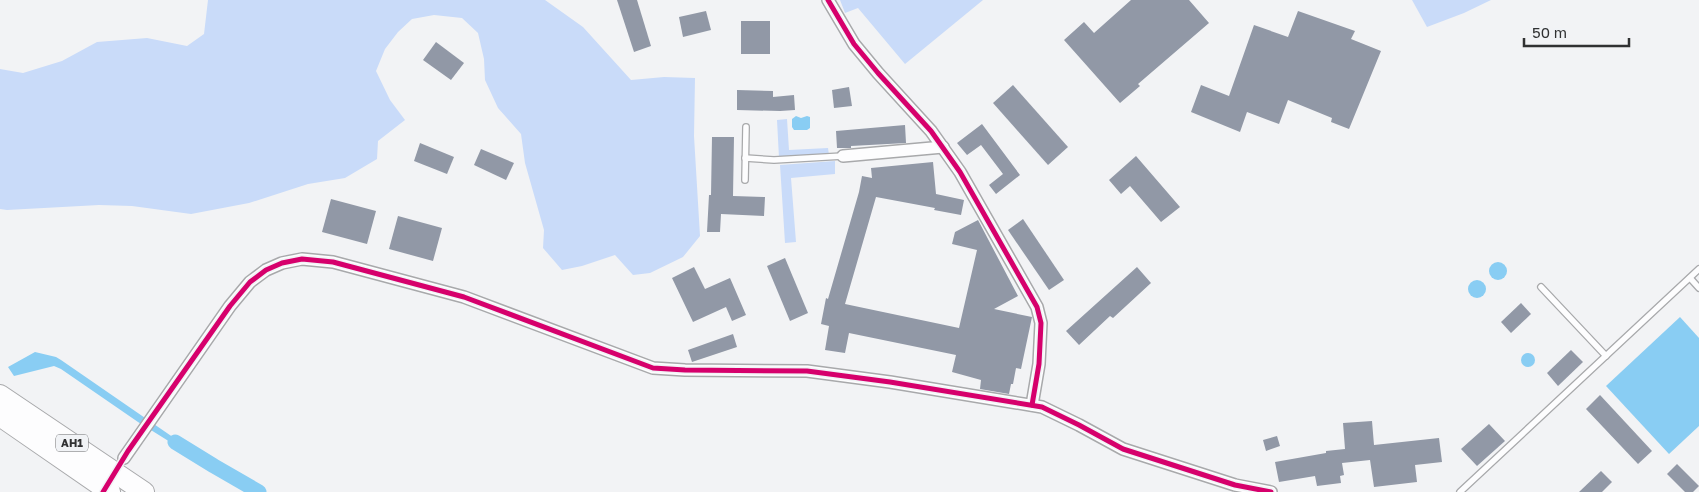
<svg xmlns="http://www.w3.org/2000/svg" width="1699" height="492" viewBox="0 0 1699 492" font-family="'Golos Text',sans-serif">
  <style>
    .green { fill: #c9dbf9 }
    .water { fill: #89cdf3 }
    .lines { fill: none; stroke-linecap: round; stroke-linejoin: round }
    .canal { stroke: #89cdf3; stroke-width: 15 }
    .building { fill: #9198a6 }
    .lane-casing { stroke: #a8a9ab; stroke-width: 8 }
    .street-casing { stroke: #a8a9ab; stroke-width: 14 }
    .highway-casing { stroke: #a8a9ab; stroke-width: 22 }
    .lane { stroke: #fdfdfe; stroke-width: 5.5 }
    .street { stroke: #fdfdfe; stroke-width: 11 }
    .highway { stroke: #fdfdfe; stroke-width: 20 }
    .cycleway-casing { stroke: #f1f3f6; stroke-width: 8 }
    .cycleway { stroke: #d6006c; stroke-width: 5 }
    .labels { text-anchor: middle; stroke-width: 5; stroke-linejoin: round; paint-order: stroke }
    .shield { fill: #f1f3f6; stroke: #6a6b6d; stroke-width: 1 }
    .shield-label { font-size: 11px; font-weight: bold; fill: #303132 }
  </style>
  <rect width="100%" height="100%" fill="#f2f3f5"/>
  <g class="green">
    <path d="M208 0H545L583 27 631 80 664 77 695 78 694 136 700 236 683 257 650 273 633 275 615 255 582 266 562 270 543 248 544 230 525 163 521 134 498 108 485 80 484 59 478 33 462 18 434 15 412 19 398 32 385 49 376 71 390 100 405 120 378 141 377 159 345 178 308 184 249 203 191 214 132 206 99 205 7 210 0 209V69L23 73 62 61 97 42 147 38 187 46 204 34Z"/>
    <path d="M840 0H983L905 64 858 8 845 13Z"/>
    <path d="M1412 0H1491L1464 13 1427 27Z"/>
    <path d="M787 119 789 150 828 148 829 155 779 158 777 120Z"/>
    <path d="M835 161V174L791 178 796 242 785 243 780 165Z"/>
  </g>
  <g class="water">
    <path d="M796 116 801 118 807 116 810 117V128L807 130H794L792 127V119Z"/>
    <circle cx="1498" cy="271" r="9"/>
    <circle cx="1477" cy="289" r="9"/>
    <path d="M1680 317 1699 338V426L1669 454 1606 386Z"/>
    <path d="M35 352 56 357 61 360 193 451 191 455 138 422 61 369 54 366 14 376 8 367Z"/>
    <circle cx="1528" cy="360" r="7"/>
  </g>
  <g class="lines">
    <path class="canal" d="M175 442 214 466 259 492"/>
  </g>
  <g class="building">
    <path d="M617 0H637L651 46 634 52Z"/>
    <path d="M1131 0H1189L1209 23 1138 84 1140 86 1120 103 1064 40 1084 22 1094 33Z"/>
    <path d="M706 11 711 30 683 37 679 17Z"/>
    <path d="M1298 11 1355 31 1351 39 1381 51 1349 129 1331 122 1332 118 1288 100 1279 124 1247 112 1240 132 1191 112 1201 85 1229 96 1254 25 1288 37Z"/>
    <rect x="741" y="21" width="29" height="33"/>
    <path d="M436 42 464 63 451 80 423 60Z"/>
    <path d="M1013 85 1068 147 1048 165 993 103Z"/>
    <path d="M849 87 852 106 834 108 832 90Z"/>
    <path d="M737 90 773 91V97L794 95 795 110 780 111 737 110Z"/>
    <path d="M982 124 1020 175 996 194 989 185 1003 174 981 145 967 155 957 143Z"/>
    <path d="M905 125 906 143 851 146V148H837L836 131Z"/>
    <path d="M712 137H734L733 196 765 197 764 216 721 214 720 232H707L709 195H711Z"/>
    <path d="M420 143 454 157 447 174 414 161Z"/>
    <path d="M481 149 514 163 506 180 474 165Z"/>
    <path d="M1136 156 1180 207 1161 222 1130 186 1121 194 1109 180Z"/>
    <path d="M933 162 936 194 964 200 961 215 934 210 935 208 876 197 845 304 959 328 977 250 952 244 955 232 978 220 1018 296 994 309 1032 317 1021 369 1016 368 1013 384H1011L1009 394 980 389 981 380 952 372 956 355 849 333 845 353 825 350 829 326 821 324 826 298 828 299 859 192 862 176 872 178 871 168Z"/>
    <path d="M331 199 376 211 367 244 322 232Z"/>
    <path d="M398 216 442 228 433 261 389 249Z"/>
    <path d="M1023 219 1064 280 1049 290 1008 230Z"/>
    <path d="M785 258 808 313 790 321 767 266Z"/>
    <path d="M694 267 705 289 730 278 746 315 732 321 726 307 693 322 672 278Z"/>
    <path d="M1137 267 1151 283 1113 318 1110 316 1079 345 1066 331Z"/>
    <path d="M1521 303 1531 314 1511 333 1501 322Z"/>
    <path d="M733 334 737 347 692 362 688 350Z"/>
    <path d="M1571 350 1583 362 1558 386 1547 373Z"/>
    <path d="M1600 395 1652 451 1638 464 1586 409Z"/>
    <path d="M1372 421 1374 445 1439 438 1442 462 1415 465 1417 482 1374 487 1370 460 1342 463 1344 475 1340 476 1341 483 1317 486 1315 476 1279 482 1275 462 1326 453V451L1345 449 1343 423Z"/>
    <path d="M1489 424 1505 441 1477 466 1461 449Z"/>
    <path d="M1277 436 1280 446 1266 451 1263 440Z"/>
    <path d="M1677 464 1699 486 1693 492H1685L1667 474Z"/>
    <path d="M1601 471 1612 482 1602 492H1579Z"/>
  </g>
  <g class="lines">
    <defs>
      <g id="lane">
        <path d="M745 158 774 160 843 156"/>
        <path d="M745 180 746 127"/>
        <path d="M1690 278 1699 288"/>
        <path d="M1541 287 1606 356"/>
        <path d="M1460 492 1699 269"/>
      </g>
      <g id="street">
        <path d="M828 0 854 44 878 73 931 131 960 172 1037 307 1041 323 1039 364 1032 405"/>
        <path d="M843 156 943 147"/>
        <path d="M124 458 230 306 250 282 266 270 282 263 302 259 333 262 464 297 653 368 685 370 807 371 890 382 1042 407 1079 425 1123 449 1235 485 1271 492"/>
      </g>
      <g id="highway">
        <path d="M0 395 144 492"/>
        <path d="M0 416 110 492"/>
      </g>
    </defs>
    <use href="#lane" class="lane-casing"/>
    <use href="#street" class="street-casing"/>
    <use href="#highway" class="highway-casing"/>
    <use href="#lane" class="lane"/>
    <use href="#street" class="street"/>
    <use href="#highway" class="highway"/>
    <defs>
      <g id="cycleway">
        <path d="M828 0 854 44 878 73 931 131 960 172 1037 307 1041 323 1039 364 1032 405"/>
        <path d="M103 492 128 451 230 306 250 282 266 270 282 263 302 259 333 262 464 297 653 368 685 370 807 371 890 382 1042 407 1079 425 1123 449 1235 485 1271 492"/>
      </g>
    </defs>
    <use href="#cycleway" class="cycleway-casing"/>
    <use href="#cycleway" class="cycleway"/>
  </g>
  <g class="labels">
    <rect class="shield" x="56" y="434.5" width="32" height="17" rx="4"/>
    <g class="shield-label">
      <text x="72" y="447">AH1</text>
    </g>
  </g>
  <path d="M1524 38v8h105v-8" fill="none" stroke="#303132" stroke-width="2.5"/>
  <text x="1532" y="38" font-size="15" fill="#303132" stroke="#f1f3f6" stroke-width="4" paint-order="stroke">50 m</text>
</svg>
